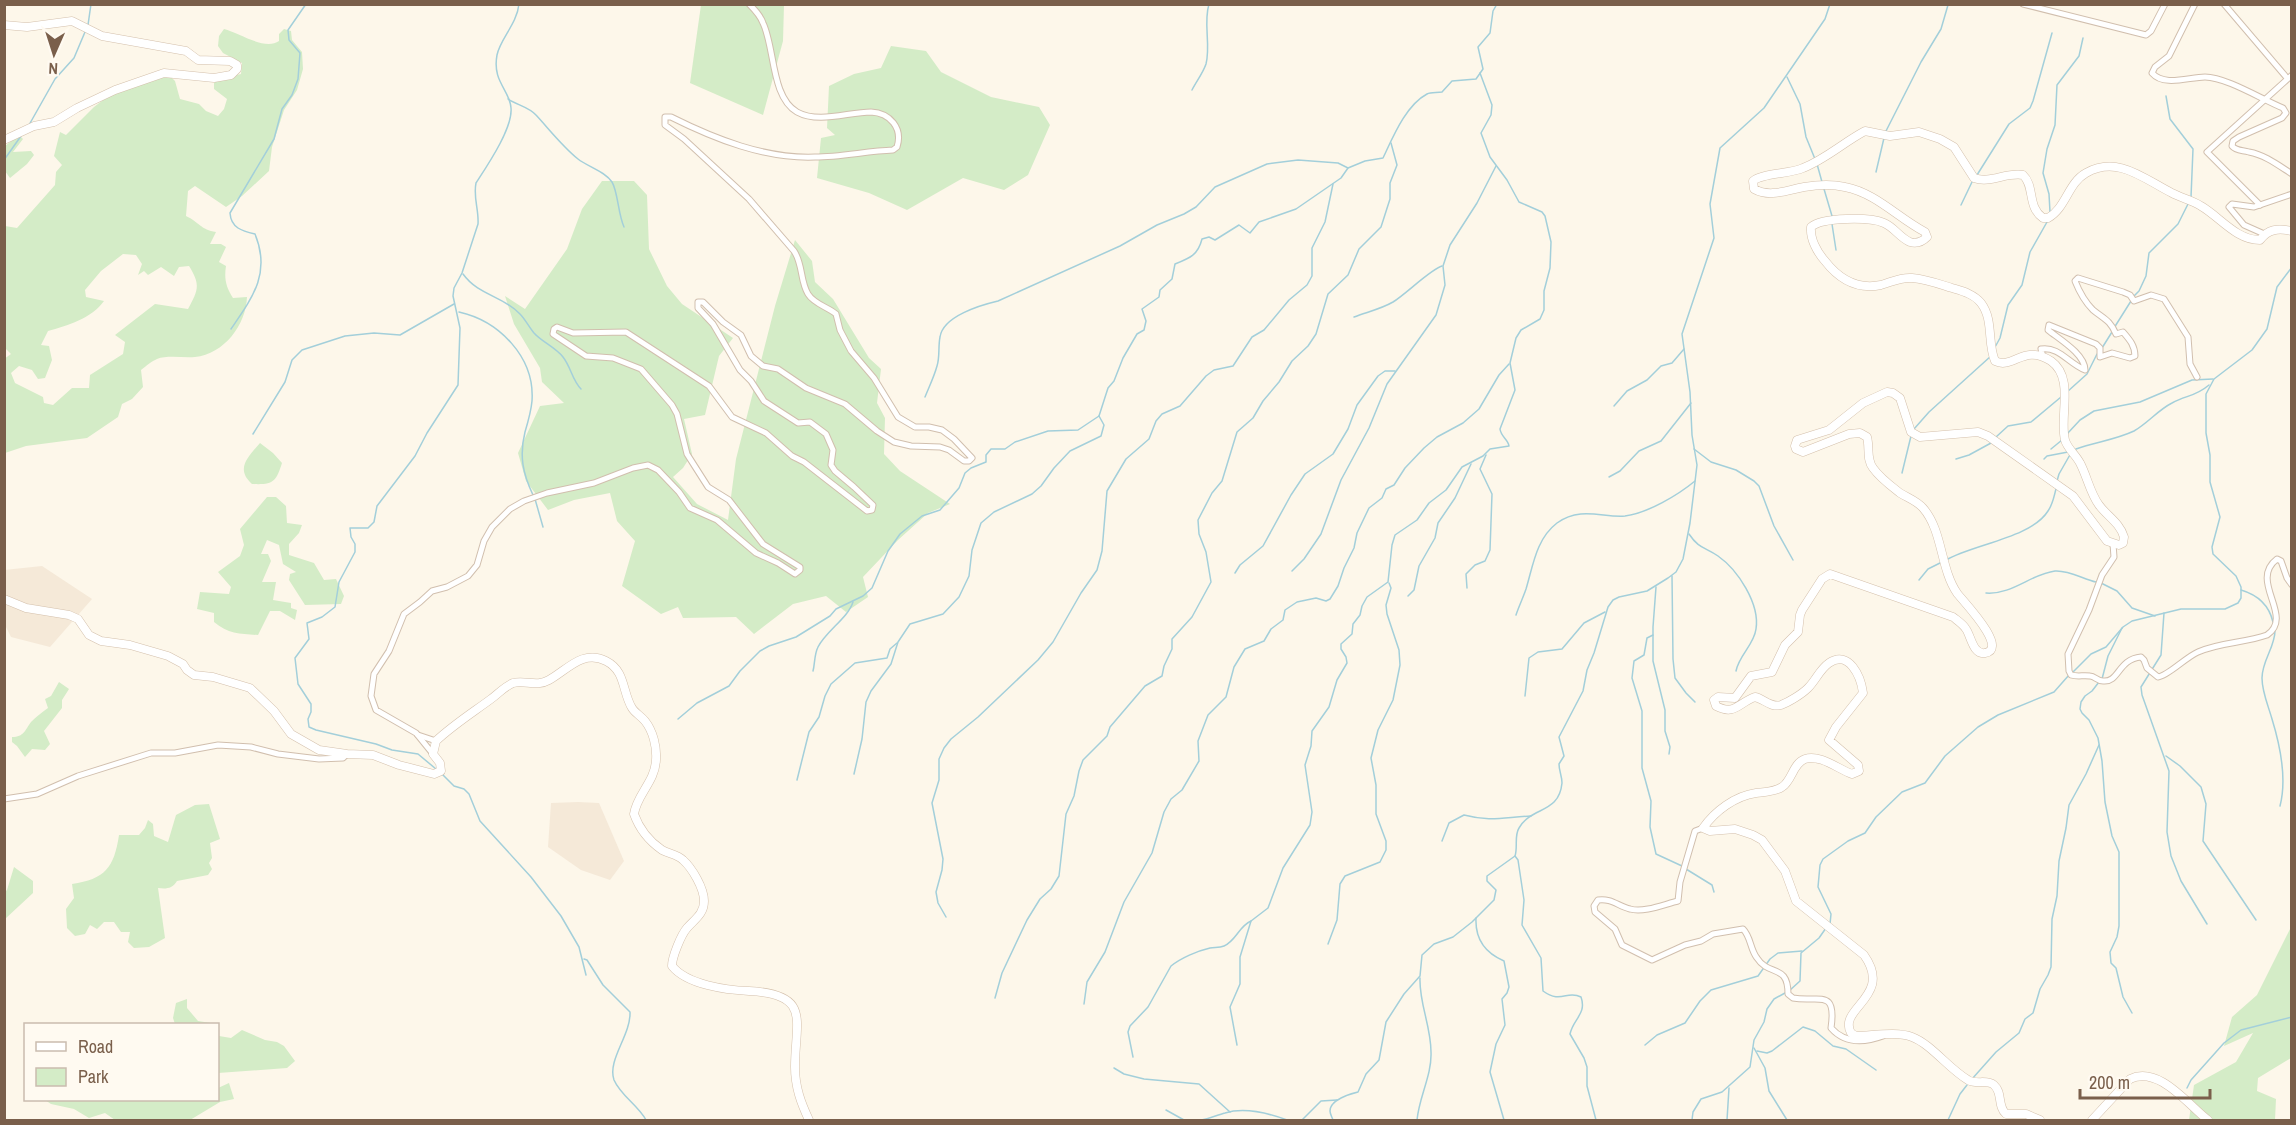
<svg xmlns="http://www.w3.org/2000/svg" width="2296" height="1125" viewBox="0 0 2296 1125" font-family="'Archivo Narrow',sans-serif">
  <style>
    .residential { fill: #f5e9d8 }
    .green { fill: #d4ecc7; fill-rule: evenodd }
    .lines { fill: none; stroke-linecap: round; stroke-linejoin: round }
    .stream { stroke: #a3cfda; stroke-width: 1.5 }
    .street-casing { stroke: #d1bfae; stroke-width: 7 }
    .secondary-casing { stroke: #d4c0ac; stroke-width: 9 }
    .street { stroke: #fff; stroke-width: 5 }
    .secondary { stroke: #fff; stroke-width: 8 }
  </style>
  <rect width="100%" height="100%" fill="#fdf7ea"/>
  <g class="residential">
    <path d="M42 566 92 599 50 647 11 637 5 625 4 570Z"/>
    <path d="M578 802 599 803 624 861 610 880 581 870 548 847 551 803Z"/>
  </g>
  <g class="green">
    <path d="M701 5H784L783 41 763 115 690 83Z"/>
    <path d="M224 29C240 33 265 51 279 41V34L284 29 291 31 292 40 302 52 303 69 297 90 284 110 272 147 269 171 242 196 226 207 195 186 188 191 186 216C199 222 201 230 216 232L210 244H221L226 247 219 262 226 266C224 279 226 287 233 298L247 297C246 325 224 354 195 357 183 358 167 355 157 359 152 361 146 366 141 370L143 387 132 399 122 404 118 417 87 438 26 446 5 453 4 359 11 354 5 348V226L17 228 55 185 56 172 62 165 54 156 60 132 66 135 94 107 111 94 169 75 175 81 180 99 199 104 206 111 218 116 224 109 227 99 214 89V83L218 79 241 74 242 63 223 53 218 46 219 36ZM123 254 136 255 142 264 138 275 144 271 148 275 161 267 174 276 179 267 189 266C201 285 198 290 188 309L155 304 115 335 125 342 123 354 90 375 89 388H72L53 405 44 403 43 397 15 383 11 373 19 366 32 370 38 379 45 378 52 360 49 346 41 345 48 331C67 326 92 318 104 301L86 297 85 290 101 271Z"/>
    <path d="M891 46 926 51 941 72 991 97 1039 107 1050 125 1028 175 1004 190 963 178 907 210 869 193 817 178 821 138 835 135 827 128 829 86 854 74 881 68Z"/>
    <path d="M19 135 23 139 13 152 31 151 34 155 27 164 10 178 5 171V146Z"/>
    <path d="M602 181H634L647 195 649 249 667 286 682 304 733 338 719 356 705 415 684 419 692 454 683 468 673 477 697 504 728 520 736 459 775 306 795 240 812 261 815 282 833 299 869 358 881 369 877 403 885 418 884 454 900 471 950 504 928 513 898 540 863 577 868 597 846 612 826 596 793 604 754 634 736 617 683 618 678 607 661 614 622 586 635 541 617 521 610 493 574 500 548 510 526 481 518 453 540 406 564 403 542 382 540 368 514 324 505 296 525 309 567 249 582 209Z"/>
    <path d="M260 443 273 453 282 463C276 482 273 485 252 484 235 469 248 457 260 443Z"/>
    <path d="M267 497H276L286 506 287 523 302 525 299 533 289 544V555L314 563 324 580 336 579 344 596 341 604 305 605 289 580 290 574 296 572 283 564 279 545 267 540 261 554H268L271 561 262 582H276L273 600 291 603V608L297 610 295 620 280 611H270L258 635C241 634 228 634 214 622V613L197 609 200 592 229 594 231 587 218 572 240 556 244 545 240 529Z"/>
    <path d="M59 682 69 689 62 700V708L44 731 50 744 45 750 32 749 25 757 17 746 12 742V737C24 737 25 730 31 722 36 717 42 712 48 708L45 699 51 696Z"/>
    <path d="M209 804 220 839 210 843 212 858 209 863 212 869 208 875 177 881C172 889 166 889 158 888L165 938 149 947 134 948 128 942 130 932H121L114 922H104L97 929 90 925 85 934 75 936 67 928 66 909 74 898 72 884C105 879 114 868 119 835H139L145 828 148 820 153 824 154 836 168 842 176 815 195 805Z"/>
    <path d="M14 867 33 881V893L5 919V892L7 890Z"/>
    <path d="M2291 927V1058L2258 1078 2257 1091 2276 1099 2275 1120H2189L2194 1085 2236 1062 2253 1033 2224 1046 2232 1017 2257 995Z"/>
    <path d="M187 999V1008L198 1021 217 1024H175L173 1018 176 1003Z"/>
    <path d="M218 1028 219 1036 231 1038 242 1030 265 1040 277 1042 284 1046 295 1061 287 1068 218 1073Z"/>
    <path d="M229 1083 234 1099 220 1102 190 1120H115L105 1113 89 1118 74 1109 51 1104 45 1100H218V1088Z"/>
  </g>
  <g class="lines">
    <g class="stream">
      <path d="M88 25 91 4"/>
      <path d="M1787 77 1800 104 1806 137 1815 159"/>
      <path d="M1192 90C1196 82 1203 73 1206 64 1211 44 1203 24 1209 4"/>
      <path d="M2166 96 2170 119 2193 149 2191 197"/>
      <path d="M508 99C517 105 529 107 536 115 549 129 562 146 578 159 588 167 605 171 612 182 618 192 618 214 624 227"/>
      <path d="M29 125 55 79 74 58 85 32"/>
      <path d="M1885 133 1921 62 1941 29 1948 5"/>
      <path d="M4 160 21 136"/>
      <path d="M1817 164 1822 182"/>
      <path d="M1876 172 1884 138"/>
      <path d="M1977 175 2009 124 2030 108 2033 101 2052 33"/>
      <path d="M1824 189 1832 216"/>
      <path d="M1961 205 1972 182"/>
      <path d="M2050 212 2049 194 2043 173 2047 149 2055 125 2057 85 2079 56 2083 38"/>
      <path d="M1832 224 1836 250"/>
      <path d="M463 274C479 296 502 295 520 314 525 319 529 327 534 333 542 342 555 347 563 357 571 367 572 380 581 389"/>
      <path d="M2133 297 2139 291 2146 276 2149 253 2178 224 2188 204"/>
      <path d="M459 312C499 321 535 357 532 401 531 412 528 422 525 432 519 456 523 474 533 495"/>
      <path d="M1354 317C1367 312 1381 309 1393 302 1406 294 1431 269 1442 266"/>
      <path d="M2114 328 2131 301"/>
      <path d="M231 329C253 297 271 273 255 234 242 231 231 228 230 213L274 139 282 109 292 95 298 79 300 53 289 40 288 30 306 4"/>
      <path d="M2102 348 2112 332"/>
      <path d="M1994 349 2000 338 2008 305 2022 285 2030 252 2047 222"/>
      <path d="M2067 392 2087 374 2097 354"/>
      <path d="M925 397C929 387 934 377 937 366 940 357 938 347 940 337 943 316 981 305 998 301L1120 246 1157 225 1184 214 1196 207 1215 187 1267 164 1298 160 1338 163 1348 168"/>
      <path d="M1614 406 1627 391 1647 380 1661 366 1672 363 1684 349"/>
      <path d="M1914 429 1929 412 1991 356"/>
      <path d="M253 434 285 382 292 360 302 350 345 336 374 333 400 335 454 304"/>
      <path d="M2067 434 2080 420 2094 411 2140 402 2192 380 2213 379"/>
      <path d="M1996 437 2008 426 2031 422 2061 397"/>
      <path d="M1694 449 1711 462 1736 470 1754 481 1759 486 1774 526 1793 560"/>
      <path d="M2051 449 2062 440"/>
      <path d="M2076 449C2095 442 2115 440 2134 431 2148 423 2158 410 2172 403 2186 395 2195 397 2209 385"/>
      <path d="M1956 459 1969 455 1991 443"/>
      <path d="M2044 459 2047 456 2068 452"/>
      <path d="M1902 473 1911 436"/>
      <path d="M1609 477 1620 471 1639 451 1661 441 1691 403"/>
      <path d="M2057 481 2059 474 2071 453"/>
      <path d="M535 499 543 527"/>
      <path d="M1689 534C1699 549 1705 547 1718 556 1738 570 1760 604 1756 629 1754 645 1739 655 1736 671"/>
      <path d="M1946 560C1974 544 2031 538 2048 511 2053 504 2054 496 2056 489"/>
      <path d="M1292 571 1304 559 1321 534 1341 480 1369 428 1387 384 1436 315 1445 285 1443 266 1450 245 1477 203 1496 166"/>
      <path d="M1235 573 1240 565 1263 546 1291 495 1305 474 1333 454 1348 429 1357 405 1378 376 1385 371H1395"/>
      <path d="M1672 576 1673 659 1675 678 1686 693 1695 702"/>
      <path d="M1919 580 1928 569 1942 562"/>
      <path d="M2101 583 2117 591 2132 608 2155 616"/>
      <path d="M1656 587 1653 627V661L1665 710V731L1670 747 1669 754"/>
      <path d="M1467 588 1466 574 1475 565 1485 561 1490 550 1492 494 1480 469 1486 455"/>
      <path d="M2241 590C2258 595 2269 605 2273 622"/>
      <path d="M1986 593C2012 595 2031 574 2055 571 2069 570 2083 579 2096 582"/>
      <path d="M1408 596 1414 590 1419 566 1435 538 1438 523 1455 498 1471 464"/>
      <path d="M2164 613 2161 655 2141 687 2142 695 2169 771 2167 832 2171 856 2181 881 2207 924"/>
      <path d="M1516 615C1519 606 1523 598 1526 589 1533 566 1536 539 1557 523 1581 506 1603 518 1625 516 1648 513 1678 495 1695 481"/>
      <path d="M2275 629C2276 646 2262 660 2262 678 2262 692 2268 705 2272 719 2280 745 2287 779 2280 806"/>
      <path d="M1653 635 1647 638 1644 655 1634 661 1632 678 1642 711V768L1651 801 1650 827 1656 854 1682 866"/>
      <path d="M813 671C815 664 814 655 818 647 826 631 848 618 853 602"/>
      <path d="M2073 672 2091 654 2106 647 2123 627 2132 621 2181 609H2225L2238 603 2241 598V587L2236 576 2213 554 2212 547 2220 517 2210 482V455L2206 433V394L2214 379 2252 350 2267 329 2277 287 2292 267"/>
      <path d="M2102 679 2108 656 2122 628"/>
      <path d="M2099 682 2092 691 2085 696 2081 702 2080 709 2082 713 2089 720 2098 738 2102 761 2105 802 2112 836 2119 852V926L2117 937 2110 952 2111 963 2116 968 2123 997 2132 1013"/>
      <path d="M1525 696 1529 658 1538 652 1562 649 1584 623 1605 612"/>
      <path d="M678 719 697 703 729 686 740 671 760 651 769 646 796 637 830 616 836 609 863 596 872 588 888 551 900 534 922 516 940 510 959 488 965 473 971 468 986 462V455L991 449H1005L1015 442 1048 431 1078 430 1099 416 1108 388 1114 381 1123 358 1137 334 1144 330 1146 321 1142 309 1159 297 1160 290 1172 279 1175 264C1190 258 1198 255 1202 239L1209 237 1215 240 1239 225 1250 233 1259 222 1296 209 1341 178 1348 168 1365 161 1383 158C1393 137 1406 105 1427 94 1431 92 1437 93 1442 92L1452 81 1476 79 1483 69 1478 47 1490 33 1493 11 1497 4"/>
      <path d="M2166 756 2180 766 2201 787 2206 804 2203 841 2256 920"/>
      <path d="M436 769 418 754 392 750 376 744 316 730 309 727 308 719 311 712V704L298 684 295 658 309 639 307 623 322 617 335 607 339 582 355 552V544L351 537 350 528H368L374 522 377 506 415 456 427 433 458 385 460 328 453 296 454 288 462 273 478 224C479 210 473 197 476 183 487 166 513 128 511 108 510 90 492 82 497 55 500 39 517 24 519 4"/>
      <path d="M442 774 454 786 464 789 469 794 480 821 531 877 561 916 579 947 586 975"/>
      <path d="M854 774 862 739 866 702 871 691 891 664 898 642 910 624 943 614 959 597 969 576 972 550 981 523 994 512 1032 494 1041 486 1054 468 1070 451 1101 436 1104 425 1099 416"/>
      <path d="M797 780 809 732 819 717 825 696 831 684 855 663 887 658 890 649 897 643"/>
      <path d="M1442 841 1449 823 1464 815C1490 822 1505 817 1531 816"/>
      <path d="M1515 856 1518 860 1524 900 1522 925 1541 958 1543 991C1561 1004 1567 990 1581 997 1587 1014 1573 1019 1570 1034L1584 1058 1587 1067V1086L1596 1120"/>
      <path d="M1686 869 1712 885 1714 892"/>
      <path d="M946 917 938 903 936 892 942 870 943 859 932 803 939 780V759L944 748 951 739 978 717 1038 660 1053 642 1081 593 1097 570 1102 551 1107 491 1126 459 1149 439 1156 421 1162 414 1180 406 1206 376 1214 370 1233 366 1252 337 1264 330 1289 300 1307 285 1312 276V248L1325 222 1333 184"/>
      <path d="M1476 918C1475 939 1485 953 1504 961L1509 987 1507 993 1502 999 1505 1025 1496 1044 1490 1072 1504 1120"/>
      <path d="M1830 924 1831 914 1818 887 1820 865 1823 859 1848 841 1865 833 1876 817 1902 792 1925 783 1945 756 1978 727 1998 715 2054 692 2069 675"/>
      <path d="M1328 944 1337 920 1340 884 1345 876 1380 862 1386 850V841L1376 814V785L1371 758 1378 730 1393 700 1400 665 1399 650 1387 614 1386 605 1391 588 1389 583"/>
      <path d="M584 959 587 960 603 985 630 1012C631 1035 607 1060 614 1080 621 1096 638 1105 646 1120"/>
      <path d="M1789 991 1800 981 1801 953 1819 938 1826 928"/>
      <path d="M995 998 1002 973 1027 920 1040 899 1051 889 1059 876 1066 814 1074 796 1079 771 1083 760 1107 736 1110 727 1145 686 1162 676 1164 666 1172 649V639L1192 617 1211 582 1206 552 1199 534 1198 520 1212 493 1222 481 1237 432 1253 418 1263 401 1279 382 1292 361 1308 346 1316 334 1328 294 1348 275 1359 249 1381 227 1390 199V183L1397 165 1391 143"/>
      <path d="M1084 1004 1087 982 1105 952 1124 902 1152 853 1164 812 1171 799 1182 790 1199 761 1198 741 1208 715 1226 697 1234 667 1245 649 1264 641 1271 629 1283 620 1285 610 1297 602 1316 598 1326 601 1330 599 1338 586 1344 568 1354 548 1357 533 1369 508 1382 498 1386 489 1394 485 1405 468 1424 448 1437 437 1463 423 1479 409 1499 375 1509 364"/>
      <path d="M1237 1045 1230 1007 1240 984V957L1251 921 1268 908 1283 868 1310 825 1312 812 1305 765 1311 746 1312 731 1329 707 1337 680 1347 663 1346 657 1341 649V644L1352 634 1353 624 1360 615 1362 606 1367 597 1388 582 1392 545 1395 535 1417 520 1429 503 1446 490 1462 467 1483 456 1490 449 1509 446C1508 439 1501 437 1500 429L1515 390 1510 363 1516 338 1521 330 1540 319 1544 310V291L1550 268 1551 242 1545 216 1542 212 1519 202 1507 180 1490 157 1481 133 1491 115 1492 105 1480 73"/>
      <path d="M1645 1045 1657 1035 1685 1023 1700 1001 1711 990 1758 976 1770 959 1778 953 1802 951"/>
      <path d="M1754 1048 1765 1068 1769 1091 1787 1120"/>
      <path d="M1757 1051 1767 1053 1772 1051 1803 1027 1815 1031 1833 1046 1846 1049 1876 1070"/>
      <path d="M1133 1057 1128 1032 1130 1026 1148 1007 1171 966C1181 958 1197 951 1210 948 1214 947 1219 948 1224 946 1236 941 1239 926 1251 921"/>
      <path d="M1114 1068 1124 1074 1144 1079 1199 1084 1230 1112"/>
      <path d="M1972 1079 1996 1052 2019 1033 2025 1019 2033 1013 2040 989 2048 975 2051 967 2052 919 2057 896 2059 861 2066 828 2069 805 2086 774 2099 745"/>
      <path d="M2187 1088 2191 1080 2224 1043 2241 1030 2292 1017"/>
      <path d="M1166 1110 1184 1120"/>
      <path d="M1201 1120C1209 1119 1217 1115 1225 1113 1245 1107 1268 1113 1287 1120"/>
      <path d="M1302 1120 1321 1101 1337 1100"/>
      <path d="M1333 1120C1332 1117 1330 1114 1330 1111 1330 1100 1350 1094 1358 1092L1366 1074 1379 1060 1386 1022 1404 994 1420 976 1422 955 1434 944 1453 937 1472 922 1494 900 1496 890 1487 881V876L1515 856C1518 847 1514 836 1519 828 1532 806 1559 814 1562 783 1562 776 1559 771 1559 764L1564 756 1559 737 1583 691 1587 670 1594 653 1608 607 1613 600 1619 597 1647 591 1668 578 1676 572 1683 559 1690 523 1697 465 1692 435 1690 392 1682 334 1714 238 1710 204 1720 148 1764 108 1825 19 1830 4"/>
      <path d="M1417 1120C1419 1097 1432 1075 1431 1052 1431 1026 1419 1003 1420 978"/>
      <path d="M1692 1120 1693 1112 1701 1099 1722 1092 1750 1067 1754 1040 1764 1022 1767 1009 1774 999 1785 993"/>
      <path d="M1727 1120 1729 1088"/>
      <path d="M1948 1120 1960 1094 1967 1085"/>
    </g>
    <defs>
      <g id="street">
        <path d="M2023 4 2146 35 2151 31 2165 4"/>
        <path d="M2195 4 2169 56 2155 67 2152 73C2164 87 2189 77 2205 77 2226 77 2263 100 2283 108L2286 113 2282 118 2239 137 2233 141 2232 146C2236 151 2242 150 2249 152 2265 155 2278 165 2292 174"/>
        <path d="M2224 4 2287 78"/>
        <path d="M2260 205 2207 152 2292 75"/>
        <path d="M2264 235 2262 233 2244 225 2229 207 2232 204 2254 207 2292 194"/>
        <path d="M2038 355 2042 353 2041 349C2059 346 2069 364 2085 370 2085 354 2059 339 2048 330L2049 325 2096 344 2100 348V357L2112 353 2130 358 2135 356C2135 346 2130 340 2123 332L2116 334C2110 320 2104 319 2093 310 2086 303 2079 291 2075 281L2078 278 2123 292 2130 295 2134 301 2151 295 2164 299 2188 337 2190 364 2197 377"/>
        <path d="M2113 544 2114 557 2102 575 2089 610 2068 654 2069 671 2071 675C2078 677 2083 675 2090 676 2095 676 2097 681 2103 681 2119 683 2118 659 2141 657L2144 660 2147 668 2158 677C2168 676 2186 657 2198 652 2220 642 2245 643 2267 635 2295 616 2248 581 2277 559L2281 561 2287 578 2292 585"/>
        <path d="M418 735 436 741"/>
        <path d="M433 754 416 733 376 710 371 696 374 674 389 651 404 614 420 602 432 591 447 587 468 576 477 565 484 541 492 527 510 509 524 501 547 493 594 483 633 468 648 465 658 470 679 492 690 508 717 520 756 553 778 563 795 574 800 570V567L763 544 729 500 708 487 687 454 677 414 672 405 641 369 613 358 586 356 553 334 554 329 557 327 573 333 626 332 709 386 732 417 766 433 792 456 804 462 867 511 872 510 873 505 854 487 835 471 831 465 833 450 826 434 810 422 798 423 764 401 751 381 740 370 713 324 698 308V302H703L723 322 741 335 751 356 763 366 778 369 806 388 845 404 877 431 894 442 911 446 940 447 949 450 964 461H969L972 458 954 439 942 430 929 427H915L898 417 874 378 851 351 840 330 836 314C828 307 814 304 808 294 800 281 803 264 794 251L749 199 684 139 665 125V117H671C715 139 765 159 815 157 841 157 867 151 893 150L897 147C903 128 890 113 871 112 848 112 819 124 797 112 771 97 775 48 763 23 760 15 755 10 749 4"/>
        <path d="M4 799 37 794 78 776 151 753H175L218 745 251 747 278 754 319 759 343 758 347 754"/>
        <path d="M1703 828 1695 831 1680 882 1678 901C1665 904 1644 913 1630 909 1618 906 1611 898 1598 900L1594 906 1595 912 1615 929 1622 945 1652 960 1685 945 1701 941 1713 934 1743 929C1751 937 1750 949 1757 958 1769 977 1788 963 1788 994L1793 998C1818 1003 1837 987 1831 1028 1845 1044 1864 1043 1883 1036"/>
      </g>
      <g id="secondary">
        <path d="M4 25 27 27 72 21 102 36 186 51 198 60 230 61 237 65V69L231 75 214 78 164 73 115 90 77 108 54 122 34 126 4 140"/>
        <path d="M4 599 26 608 69 615 78 619 89 635 101 641 130 645 168 656 183 664 187 670 194 675 213 677 250 688 274 711 291 734 319 750 347 754 373 755 399 765 434 774 441 771 440 763 433 754 436 741C453 725 472 713 491 699 498 694 505 686 513 683 525 680 537 687 549 680 567 670 583 649 606 661 626 671 622 692 632 708 635 713 641 716 645 721 653 731 657 747 656 760 655 782 637 794 634 814 639 828 649 841 662 850 669 854 677 854 683 860 692 868 704 888 704 901 704 914 695 919 687 928 681 935 672 957 672 966 687 985 727 990 749 991 812 994 795 1021 795 1067 795 1087 801 1103 809 1120"/>
        <path d="M2040 1120 2026 1114H2006C1997 1106 2003 1093 1994 1085 1987 1079 1976 1085 1968 1080 1949 1069 1931 1044 1912 1037 1896 1031 1872 1036 1856 1036L1851 1033C1837 1008 1894 997 1864 955L1796 901 1785 871 1762 840 1753 835 1735 829 1710 831 1703 828C1715 811 1735 796 1756 793 1764 792 1775 792 1782 787 1792 781 1793 763 1805 759 1820 754 1838 769 1852 774L1859 771 1858 765 1829 740 1836 727 1863 693C1861 677 1849 649 1829 663 1820 669 1816 680 1808 688 1802 694 1789 702 1781 705 1771 708 1764 699 1755 697 1738 703 1735 716 1716 706L1714 700 1718 697 1735 698 1751 676 1772 672 1785 645 1798 632 1800 615 1802 610 1822 579 1830 574 1953 617C1958 621 1963 624 1966 629 1971 636 1973 655 1985 653 2010 649 1961 599 1957 593 1940 568 1943 531 1923 508 1917 501 1908 498 1900 493 1891 486 1880 478 1873 468 1866 459 1870 448 1867 437L1860 433 1849 434 1803 452 1796 449 1795 446 1797 440 1829 430 1863 403 1887 392 1893 393 1900 398 1911 432 1920 437 1978 432 1988 436 2073 496 2107 541 2119 545 2123 543 2124 537C2120 523 2107 516 2099 505 2090 493 2087 476 2080 463 2076 455 2067 448 2065 440 2059 416 2075 378 2051 361 2024 343 2013 370 1995 361 1987 343 1994 320 1981 303 1974 294 1962 291 1952 288 1939 284 1926 279 1912 278 1900 277 1892 282 1881 285 1857 290 1839 279 1825 261 1817 252 1810 239 1811 227 1822 217 1870 217 1884 223 1894 227 1900 238 1910 242 1917 244 1922 242 1927 237L1925 232C1898 218 1876 193 1845 187 1832 184 1816 185 1804 187 1787 190 1770 198 1754 189L1753 181C1762 173 1790 174 1803 168 1826 159 1844 142 1865 131L1890 136 1919 132 1940 139 1954 147 1974 178C1990 184 2006 172 2023 175 2035 186 2027 207 2043 218H2048C2066 208 2068 183 2086 173 2118 155 2144 179 2172 193 2181 198 2192 200 2201 206 2220 217 2236 240 2260 240 2268 229 2278 228 2292 231"/>
        <path d="M2092 1120 2130 1079C2159 1065 2188 1105 2208 1120"/>
      </g>
    </defs>
    <use href="#street" class="street-casing"/>
    <use href="#secondary" class="secondary-casing"/>
    <use href="#street" class="street"/>
    <use href="#secondary" class="secondary"/>
  </g>
  <rect width="2296" height="1125" fill="none" stroke="#7a5f4b" stroke-width="12"/>
  <rect x="24" y="1023" width="195" height="78" fill="#fffaf1" stroke="#cabcaf" stroke-width="1.5"/>
  <rect x="36" y="1042" width="30" height="9" fill="#ffffff" stroke="#cabcaf" stroke-width="1.5"/>
  <text x="78" y="1053" font-size="18" fill="#7a5f4b">Road</text>
  <rect x="36" y="1068" width="30" height="18" fill="#d4ecc7" stroke="#cabcaf" stroke-width="1.5"/>
  <text x="78" y="1083" font-size="18" fill="#7a5f4b">Park</text>
  <g transform="translate(54 54) rotate(183)" stroke="#fffaf1" stroke-width="4.5" paint-order="stroke">
  <path d="M0-4.5L10 22L0 15L-10 22Z" fill="#7a5f4b"/>
  <text y="-9" font-size="16" font-weight="bold" text-anchor="middle" fill="#7a5f4b">N</text>
  </g>
  <path d="M2080 1089v9h130v-9" fill="none" stroke="#7a5f4b" stroke-width="3"/>
  <text x="2089" y="1089" font-size="18" fill="#7a5f4b" stroke="#fffaf1" stroke-width="4.5" paint-order="stroke">200 m</text>
</svg>
